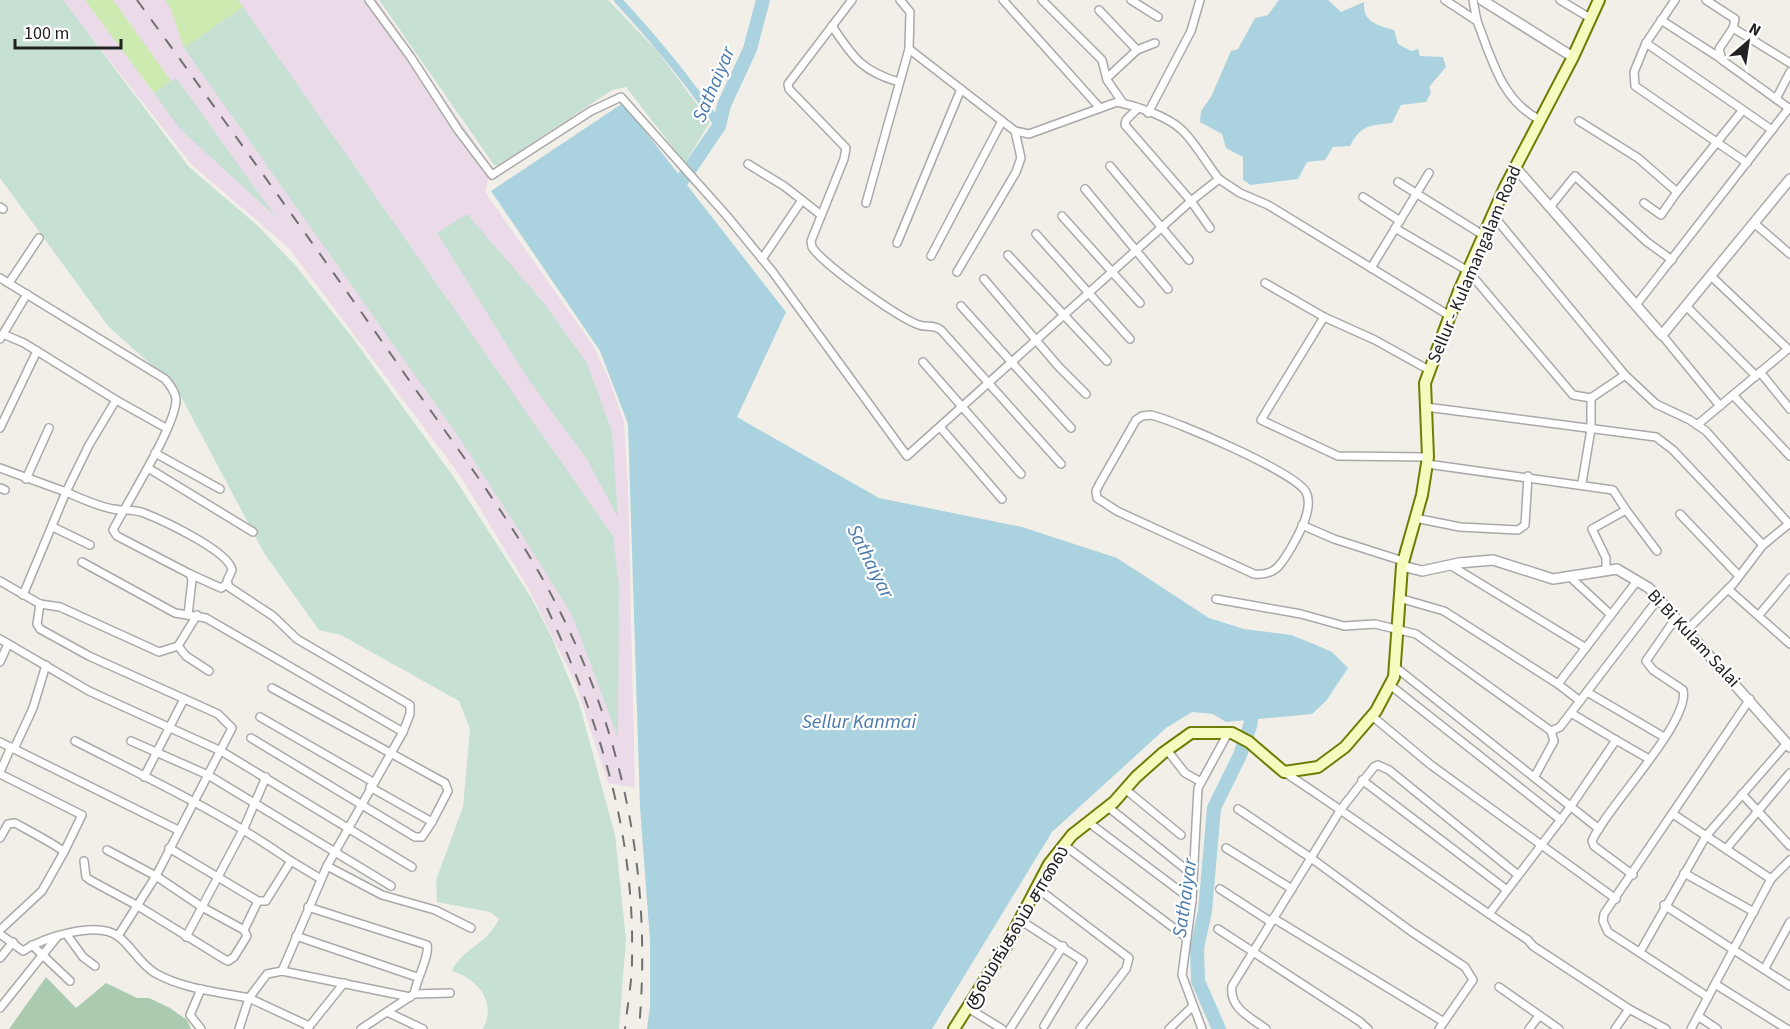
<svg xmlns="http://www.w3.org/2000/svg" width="1790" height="1029" viewBox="0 0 1790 1029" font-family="'Source Sans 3','Noto Sans Tamil',sans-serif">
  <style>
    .industrial { fill: #ebdbe8 }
    .grass { fill: #cdebb0 }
    .wetland { fill: #c6e0d4 }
    .cemetery { fill: #aacbaf }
    .water { fill: #aad3df }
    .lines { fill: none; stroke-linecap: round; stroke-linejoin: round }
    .canal { stroke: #aad3df; stroke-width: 8 }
    .river { stroke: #aad3df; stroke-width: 14 }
    .minor-casing { stroke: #a9a9a9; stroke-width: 10 }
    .tertiary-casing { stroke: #a9a9a9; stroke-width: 12 }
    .secondary-casing { stroke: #707d05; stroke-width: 14 }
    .minor { stroke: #fff; stroke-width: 7 }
    .tertiary { stroke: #fff; stroke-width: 9 }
    .secondary { stroke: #f7fabf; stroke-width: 10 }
    .rail { stroke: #707070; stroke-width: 2; stroke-dasharray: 12 12; stroke-linecap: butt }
    .labels { text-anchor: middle; stroke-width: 4.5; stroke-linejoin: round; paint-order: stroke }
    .street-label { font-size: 18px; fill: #222; stroke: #fff }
    .water-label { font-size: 20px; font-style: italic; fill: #4a7aab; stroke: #fff }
  </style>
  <rect width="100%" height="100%" fill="#f2efe9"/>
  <path class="industrial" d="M62 0H377L491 166 485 192 594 347 609 379 624 422 628 489 635 788 608 783 575 682 527 586 459 474 288 247 192 165Z"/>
  <g class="grass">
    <path d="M85 0H113L171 81 154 93Z"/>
    <path d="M165 0H238L243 7 184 48 170 7Z"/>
  </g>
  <g class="wetland">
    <path d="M0 0H63L189 167 257 225 295 265 352 337 455 479 532 599 552 638 579 703 615 835 626 939 619 1029H483C497 1002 478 979 452 971 462 948 486 946 499 919L490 912 437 902 436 880 463 807 470 729 459 701 341 635 319 630 264 553 176 387 108 326 0 178Z"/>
    <path d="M379 0H608L658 52 710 122 685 163 626 87 612 90 498 166 494 165Z"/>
    <path d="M243 7 613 536 619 586 618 738 573 617 531 549 460 439 184 48Z"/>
    <path d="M176 78 276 217 180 129 154 93Z"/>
    <path d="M467 214 543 302 587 363 612 432 618 518 588 461 528 379 437 233Z"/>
  </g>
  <path class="cemetery" d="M46 977 76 1008 106 983 137 998H149L170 1008 187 1020 191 1029H9Z"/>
  <g class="water">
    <path d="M1279 0H1328L1341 12 1364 2C1363 23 1377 25 1394 30L1398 44 1411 51 1418 49 1420 56 1443 57 1446 67 1429 87 1431 93 1426 102 1401 105 1392 123C1369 126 1362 124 1350 146L1333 147 1325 160 1307 162 1298 179 1251 185 1243 180V157L1226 148 1222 134 1200 122 1201 111 1211 97 1231 51 1238 49 1255 18 1268 15Z"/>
    <path d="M623 103 786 312 737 417 879 498 1022 527 1117 558 1209 618 1244 629 1291 635 1314 644 1332 652 1348 668 1326 701 1312 714 1226 722 1213 714 1192 712 1166 728 1052 832 932 1029H647L650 1006V941L640 807 628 424 600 351 491 191Z"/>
  </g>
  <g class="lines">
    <path class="canal" d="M618 0C655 40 689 81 719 126"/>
    <g class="river">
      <path d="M672 195 719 126 724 105 750 49 763 0"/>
      <path d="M1219 1029 1198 981 1197 948 1205 911 1214 808 1240 755 1250 726 1251 719 1246 704"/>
    </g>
    <defs>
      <g id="minor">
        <path d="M369 0 410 56 458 130 492 175 591 111 621 97 727 216 772 271 907 456 1191 201 1125 125 1126 120 1138 108"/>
        <path d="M852 0 788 84 789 89 846 148 844 159 811 241 812 247C824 265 897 317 919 325 927 328 933 324 941 330L1061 464"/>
        <path d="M900 0 910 12 909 49 1015 131 1029 134 1117 102C1137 106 1167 116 1182 130 1196 144 1207 164 1219 179"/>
        <path d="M1003 0 1100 108"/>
        <path d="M1042 0 1102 60 1107 80 1123 103"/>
        <path d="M1131 0 1158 17"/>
        <path d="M1445 0 1477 21 1473 0"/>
        <path d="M1560 0 1590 18"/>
        <path d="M1675 0 1646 43 1772 130"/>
        <path d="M1706 0 1735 19 1733 28 1719 49 1722 60 1790 109"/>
        <path d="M1099 10 1137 50"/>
        <path d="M1661 20 1720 58"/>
        <path d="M1477 21C1492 59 1501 100 1540 120"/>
        <path d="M832 26C853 57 861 71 899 82"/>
        <path d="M1733 28 1790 63"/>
        <path d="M1646 43 1634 72 1635 86 1747 163"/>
        <path d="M1107 78 1137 50 1155 43"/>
        <path d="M1776 99 1790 72"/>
        <path d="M1148 113 1191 31 1200 0"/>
        <path d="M1579 121 1638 158 1677 192 1742 111"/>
        <path d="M748 164 784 186 821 215"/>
        <path d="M1110 166 1189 260"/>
        <path d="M1398 182 1483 235"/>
        <path d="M1085 189 1168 289"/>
        <path d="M1363 197 1400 221"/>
        <path d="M866 203 909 49"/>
        <path d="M1644 203 1661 215 1677 192"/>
        <path d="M0 207 3 209"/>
        <path d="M1550 207 1575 176 1647 242 1672 260"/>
        <path d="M1492 214 1625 375 1656 404 1690 420 1706 431 1789 524"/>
        <path d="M1062 216 1140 303"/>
        <path d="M1754 223 1790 254"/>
        <path d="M1210 228 1191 201 1219 179 1240 193 1268 205 1450 316"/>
        <path d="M1395 228 1468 271 1573 395 1591 398 1625 375"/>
        <path d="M1036 234 1130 339"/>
        <path d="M897 243 961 89"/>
        <path d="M1008 255 1107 361"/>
        <path d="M931 256 1002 121"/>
        <path d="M762 259 802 200"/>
        <path d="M1371 268 1429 173"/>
        <path d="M957 272 1016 172 1021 158 1015 131"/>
        <path d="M0 278 165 379C170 385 175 391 176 399 177 424 126 504 113 530L117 536 190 574 192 580 188 615"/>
        <path d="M984 279 1058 366 1086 394"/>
        <path d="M9 283 39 238"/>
        <path d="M1265 283 1324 317"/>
        <path d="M1636 305 1789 108"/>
        <path d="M961 306 1071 428"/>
        <path d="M1686 306 1756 376"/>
        <path d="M3 334 27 294"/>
        <path d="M1662 335 1720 406"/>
        <path d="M0 339 3 334 24 343 116 400 89 445 66 492C80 498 97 506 113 509 124 511 133 509 144 513 162 520 229 551 232 570L227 581 229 587 273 616 297 639 410 705V714L403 732 327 866 282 971"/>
        <path d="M923 362 1021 474"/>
        <path d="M1760 372 1790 409"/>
        <path d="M1733 395 1790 456"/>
        <path d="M116 400 166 428"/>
        <path d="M1426 407 1656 437 1673 450 1763 545 1734 583 1686 631"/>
        <path d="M1151 415C1176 421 1295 472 1306 492 1314 508 1299 534 1291 548 1281 565 1275 576 1254 574L1117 511 1097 498 1096 491 1100 483 1136 420 1142 416Z"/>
        <path d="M1697 425 1788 349 1711 276"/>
        <path d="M940 427 1002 499"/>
        <path d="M0 428 37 351"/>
        <path d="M155 453 220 489"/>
        <path d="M1428 457 1338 456 1261 420 1324 317 1375 340 1429 370"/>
        <path d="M1427 464 1613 490 1626 510 1592 529 1606 558V571"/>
        <path d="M0 468 66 492 23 595"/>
        <path d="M148 468 253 532"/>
        <path d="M26 479 49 428"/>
        <path d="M1582 483 1591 429V398"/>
        <path d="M0 488 5 490"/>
        <path d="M1626 510 1657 551"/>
        <path d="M1680 514 1739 576"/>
        <path d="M1415 518 1460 527 1518 530 1525 525 1528 476"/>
        <path d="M1302 525 1334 539 1403 561"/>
        <path d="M53 527 90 545"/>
        <path d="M1763 545 1790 523"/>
        <path d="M82 562 175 613 206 618 403 732"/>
        <path d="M1450 565 1586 648"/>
        <path d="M190 574 221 588 227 584"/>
        <path d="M1569 576 1611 615"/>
        <path d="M0 581 40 604 37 624 40 629 89 656 218 714 232 728 156 876 118 936"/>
        <path d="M1728 589 1790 644"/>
        <path d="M1399 598 1444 611 1558 684 1637 581"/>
        <path d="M1216 599 1301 614 1344 626 1375 624 1416 634 1551 731 1560 727 1658 599"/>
        <path d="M40 604 60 607 159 652 178 646 197 615"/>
        <path d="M1759 615 1790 578"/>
        <path d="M0 639 89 691 221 751 412 867"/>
        <path d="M178 646 186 656 209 671"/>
        <path d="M0 662 8 644"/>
        <path d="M1394 666 1599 829"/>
        <path d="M1558 684 1580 701"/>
        <path d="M1390 685 1561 820"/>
        <path d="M272 688 445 783 448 791 432 822 370 787"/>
        <path d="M1587 692 1664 737"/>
        <path d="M1372 716 1431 765 1616 899"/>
        <path d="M260 717 373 782"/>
        <path d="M251 738 415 837H422L432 822"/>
        <path d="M1616 740 1649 759"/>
        <path d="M75 741C149 779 223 813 291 861"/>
        <path d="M131 741 208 775 391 886"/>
        <path d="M0 742 178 830"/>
        <path d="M14 749 33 708 46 665"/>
        <path d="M1167 750 1185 773 1201 782"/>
        <path d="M0 772 11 747"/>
        <path d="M1284 772C1367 826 1445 886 1528 940L1533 946 1629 1009 1666 1029"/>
        <path d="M0 774 82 815 64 852"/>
        <path d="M1535 776 1554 741 1551 731"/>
        <path d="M144 777 184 699"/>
        <path d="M1362 780 1507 890"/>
        <path d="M1125 789 1181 835"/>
        <path d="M1742 794 1790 846"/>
        <path d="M1108 807 1188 871"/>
        <path d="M1238 809 1311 858 1412 932 1465 967 1473 980 1439 1029"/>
        <path d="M1673 814 1771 879"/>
        <path d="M1088 822 1192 900 1182 975 1202 1029"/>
        <path d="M0 838 8 824 15 823C24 828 60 847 64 852L42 891 0 930"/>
        <path d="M1064 845 1187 938"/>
        <path d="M169 848 258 901H266L269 896 291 861 321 879"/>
        <path d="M1226 848 1292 889"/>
        <path d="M1726 849 1790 773"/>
        <path d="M84 861 86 877 90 880 138 906 224 959 228 961 234 957 247 936 244 930 202 907 156 876 107 850"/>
        <path d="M327 866 382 895 435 910 471 928"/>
        <path d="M1684 873 1754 912"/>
        <path d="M1633 875 1594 846 1592 841C1605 809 1691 722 1683 690L1653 670 1646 661 1675 619"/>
        <path d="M1037 888 1129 958 1126 969 1080 1029"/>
        <path d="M1220 889 1271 922"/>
        <path d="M1192 900 1198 788 1228 733"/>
        <path d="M1664 905 1790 986"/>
        <path d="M308 907 427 945C430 955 416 981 414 994"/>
        <path d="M1489 914 1571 806 1616 740 1571 713"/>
        <path d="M1273 918 1444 1022"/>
        <path d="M1020 920 1083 961 1044 1026"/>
        <path d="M1218 929 1359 1021 1368 1029"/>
        <path d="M244 930 258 901"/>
        <path d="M0 934 23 951C44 937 98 920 119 937 133 948 139 963 155 973 183 989 218 992 249 998L267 974 282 971 410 997"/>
        <path d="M67 935 83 957 95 966"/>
        <path d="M296 936 417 977"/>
        <path d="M186 937 244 828 266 777"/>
        <path d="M32 945 70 981"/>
        <path d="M1640 952 1706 836 1787 743"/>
        <path d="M0 958 13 942"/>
        <path d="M1765 968 1790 922"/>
        <path d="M1715 984 1787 1029"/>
        <path d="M1499 987 1559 1029"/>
        <path d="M1708 997 1608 932 1603 921 1604 914 1750 699"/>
        <path d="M0 1008 57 937"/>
        <path d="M968 1008 1002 1029"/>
        <path d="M387 1012 423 1029"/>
        <path d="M1698 1016 1717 1029"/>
        <path d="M308 1028 344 983"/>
        <path d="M201 1029 190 1015 201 989"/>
        <path d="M239 1029 249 998 309 1026"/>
        <path d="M361 1029 414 994 450 993"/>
        <path d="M1010 1029 1063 946"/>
        <path d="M1169 1029 1192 1007"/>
        <path d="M1266 1029C1250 1017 1229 1008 1232 986L1341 809 1374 767 1378 765 1389 770 1518 875"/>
        <path d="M1529 1029 1539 1016"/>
        <path d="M1615 1029 1629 1009"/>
        <path d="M1691 1029 1771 879 1790 860"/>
      </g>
      <g id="tertiary">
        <path d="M1482 0 1573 57"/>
        <path d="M1515 167 1662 335 1790 179"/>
        <path d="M1402 566 1422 571 1459 563 1493 560 1553 579 1617 569 1649 588 1790 747"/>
      </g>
      <path id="secondary" d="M954 1029 1005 948 1049 864 1072 835 1114 802 1136 777 1163 753 1191 733H1232L1249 742 1284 772 1318 767 1345 747 1376 711 1394 677 1402 566 1422 495 1428 457 1425 383 1459 291 1505 187 1573 57 1599 0"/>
    </defs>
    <use href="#minor" class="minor-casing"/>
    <use href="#tertiary" class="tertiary-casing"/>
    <use href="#secondary" class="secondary-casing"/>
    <use href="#minor" class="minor"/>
    <use href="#tertiary" class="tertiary"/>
    <use href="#secondary" class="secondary"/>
    <g class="rail">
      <path d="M137 0C224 120 310 239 395 360 446 434 503 507 546 585 622 723 653 873 639 1029"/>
      <path d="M547 608C600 723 635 832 632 961 632 983 627 1007 625 1029"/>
    </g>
  </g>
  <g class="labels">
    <g class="street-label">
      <text transform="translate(1474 264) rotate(-67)" y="6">Sellur - Kulamangalam Road</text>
      <text transform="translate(1694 638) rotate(47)" y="6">Bi Bi Kulam Salai</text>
      <text transform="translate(1016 927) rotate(-59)" y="6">குலமங்கலம் சாலை</text>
    </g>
    <g class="water-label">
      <text transform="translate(713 84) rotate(-67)" y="7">Sathaiyar</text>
      <text transform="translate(871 561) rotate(63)" y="7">Sathaiyar</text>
      <text x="859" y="728">Sellur Kanmai</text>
      <text transform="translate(1184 898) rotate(-82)" y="7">Sathaiyar</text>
    </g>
  </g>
  <g transform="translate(1748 42) rotate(29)" stroke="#ffffff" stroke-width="4.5" paint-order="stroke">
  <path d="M0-4.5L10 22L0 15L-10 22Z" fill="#222222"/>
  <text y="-9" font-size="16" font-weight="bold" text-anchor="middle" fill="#222222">N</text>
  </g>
  <path d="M15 39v9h106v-9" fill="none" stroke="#222222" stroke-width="3"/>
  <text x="24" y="39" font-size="18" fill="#222222" stroke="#ffffff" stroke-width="4.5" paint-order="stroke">100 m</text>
</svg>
